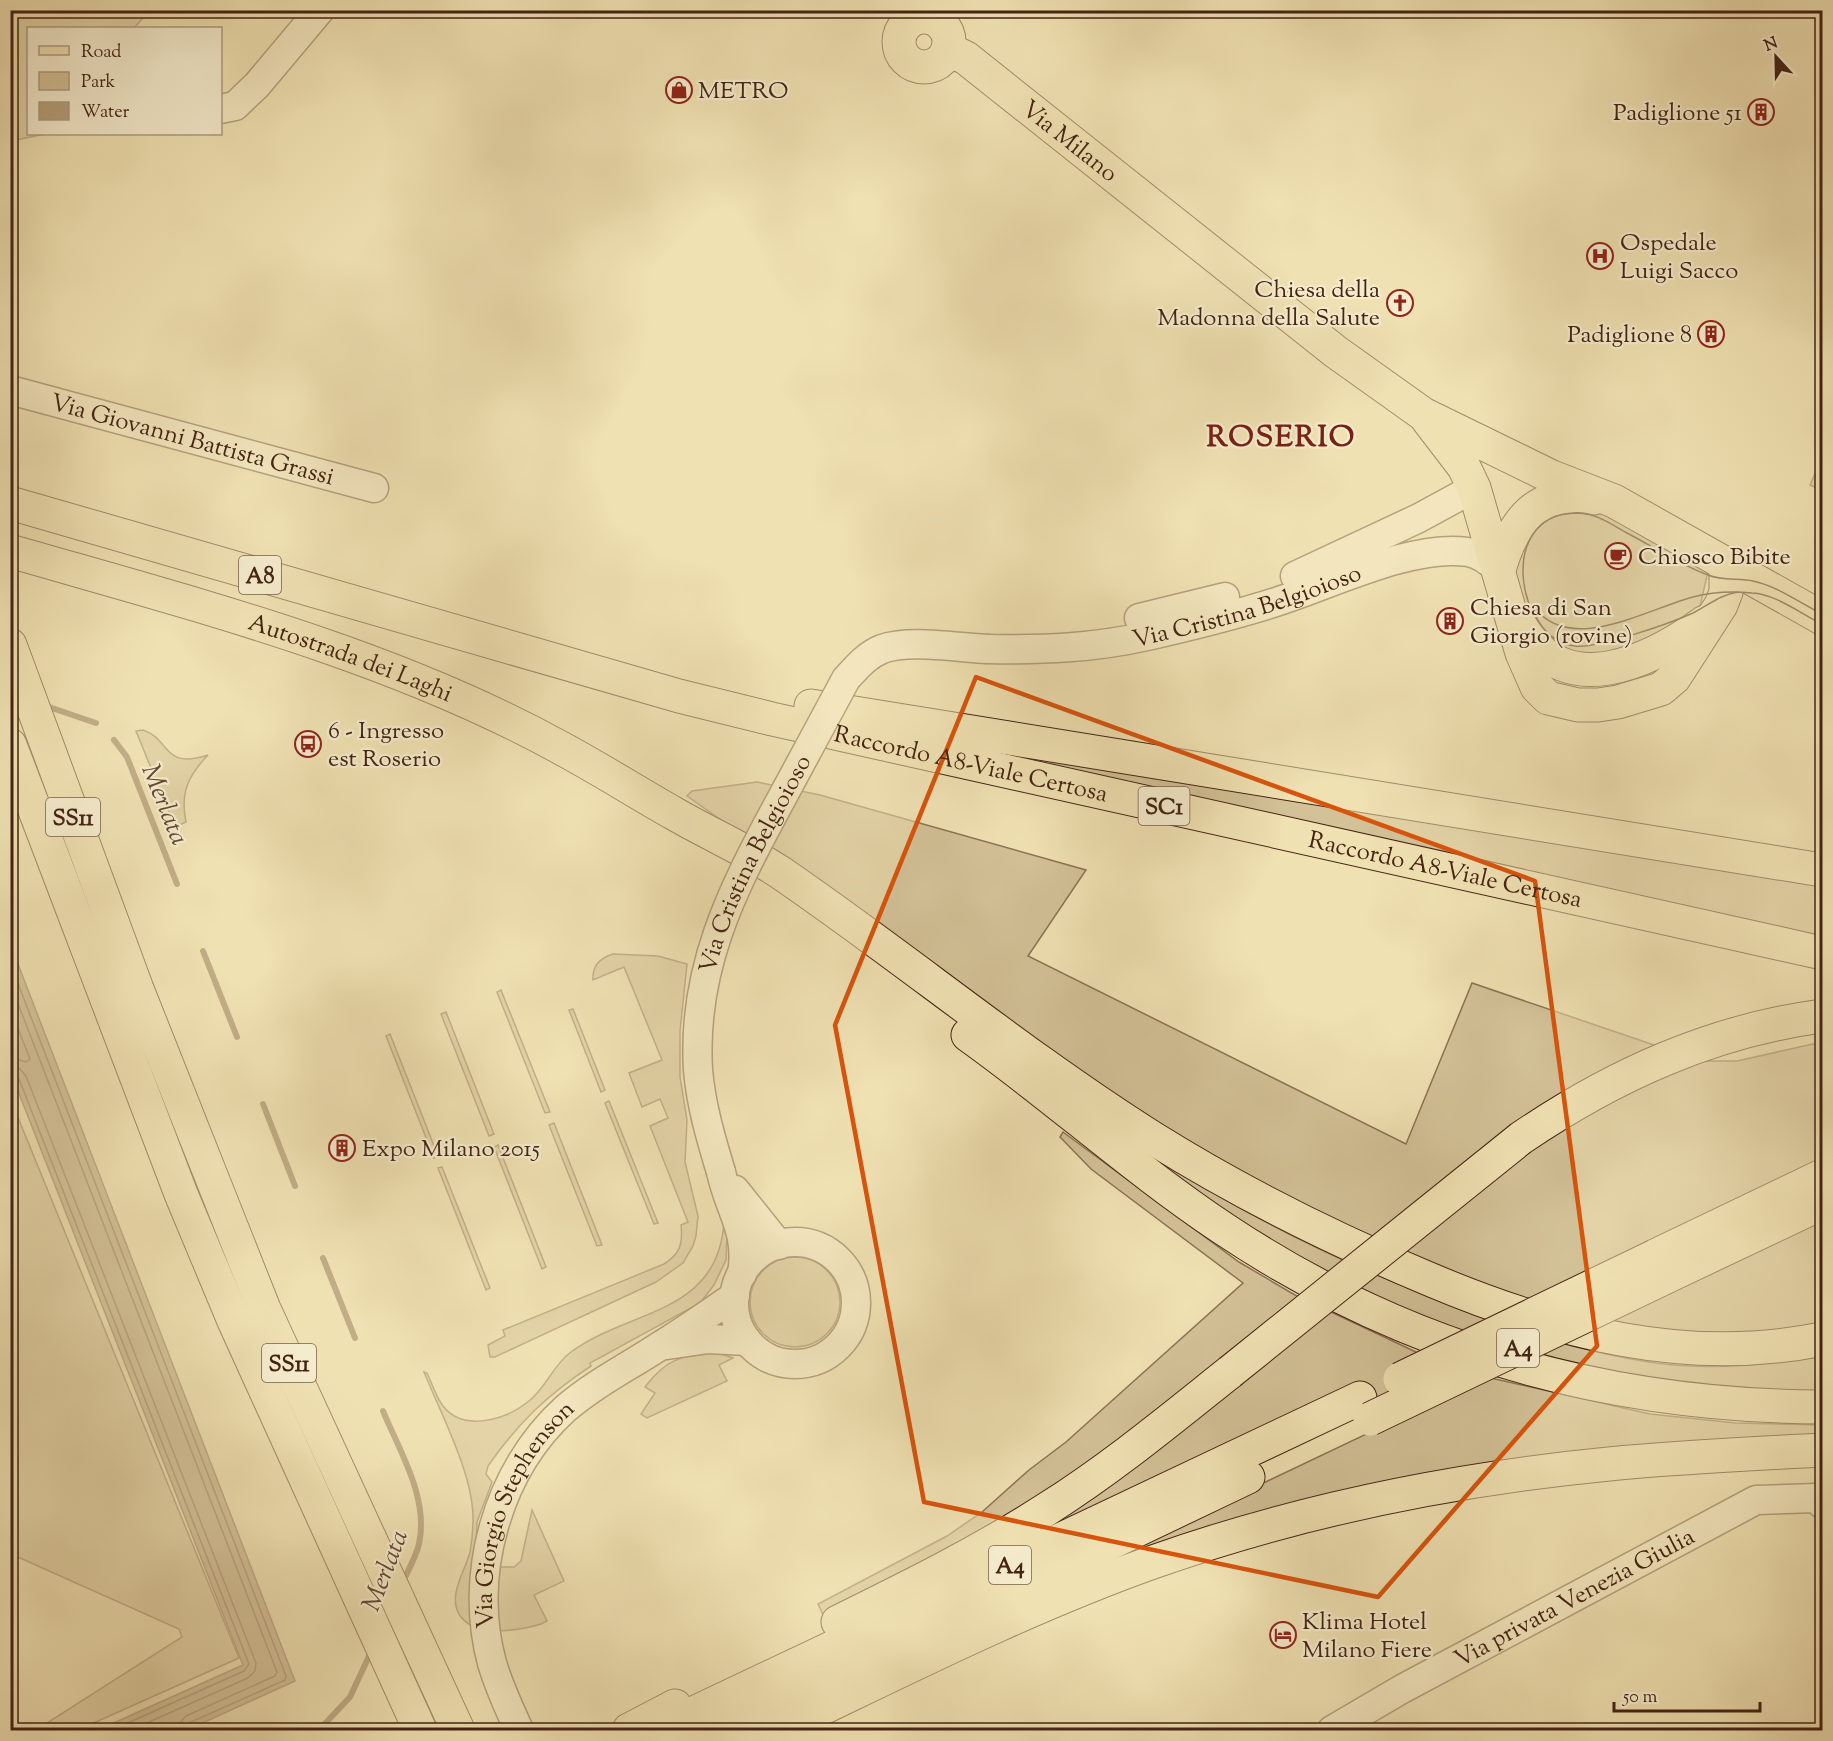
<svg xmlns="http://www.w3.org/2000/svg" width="1833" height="1741" viewBox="0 0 1833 1741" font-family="'Sorts Mill Goudy',serif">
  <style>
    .green { fill: #d3c197; stroke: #8c7256; stroke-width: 1.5 }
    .water { fill: #b6a07c; stroke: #886e52; stroke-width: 1.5 }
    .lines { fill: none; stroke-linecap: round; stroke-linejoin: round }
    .shore { stroke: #7d6248; stroke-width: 1.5 }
    .stream { stroke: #886e52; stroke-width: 6 }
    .minor-casing { stroke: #6f523c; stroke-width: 31 }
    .major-casing { stroke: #442314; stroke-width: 35 }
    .highway-casing { stroke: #442314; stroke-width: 35 }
    .minor { stroke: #f5eccd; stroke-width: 28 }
    .major { stroke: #f0e1b2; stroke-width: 33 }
    .highway { stroke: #f0e1b2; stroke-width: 33 }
    .tram { stroke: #442314; stroke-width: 1.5 }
    .minor-bridge-casing { stroke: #6f523c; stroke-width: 31; stroke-linecap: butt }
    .highway-bridge-casing { stroke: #442314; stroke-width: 35; stroke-linecap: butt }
    .minor-bridge { stroke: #f5eccd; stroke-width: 28 }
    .highway-bridge { stroke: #f0e1b2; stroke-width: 33 }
    .marked { fill: none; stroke: #d8540d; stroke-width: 4.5; stroke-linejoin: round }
    .labels { text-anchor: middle; stroke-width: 4.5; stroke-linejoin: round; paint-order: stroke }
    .shield { fill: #f5eccd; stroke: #795f4c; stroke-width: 1.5 }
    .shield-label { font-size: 22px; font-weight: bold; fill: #442314 }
    .poi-label { font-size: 24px; fill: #442314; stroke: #f5eccd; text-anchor: start }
    .street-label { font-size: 24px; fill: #442314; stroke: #f5eccd }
    .water-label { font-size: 26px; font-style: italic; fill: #664833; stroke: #f5eccd }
    .district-label { font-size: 30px; font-weight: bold; letter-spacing: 1.5px; fill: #7a1f14; stroke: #f5eccd }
  </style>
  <rect width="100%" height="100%" fill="#f0e1b2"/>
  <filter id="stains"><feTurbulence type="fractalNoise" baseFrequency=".00333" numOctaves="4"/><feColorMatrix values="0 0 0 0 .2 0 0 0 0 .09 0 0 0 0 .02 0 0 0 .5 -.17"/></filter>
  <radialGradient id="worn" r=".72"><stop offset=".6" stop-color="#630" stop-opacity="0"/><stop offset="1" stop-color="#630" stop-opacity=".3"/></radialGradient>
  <g class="green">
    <path d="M11 10H149V11L134 28H28V134H45L11 141Z"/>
    <path d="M1822 458V490L1810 485Z"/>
    <path d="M1592 505 1710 563 1698 615 1679 631 1602 655 1566 652 1532 630 1513 568 1545 511Z"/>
    <path d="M143 730C171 739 162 770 208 755 188 776 180 793 186 822L175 827 136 731Z"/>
    <path d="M997 748 1822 882V936L996 754Z"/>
    <path d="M757 782 820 795 1086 870 1028 956 1406 1144 1472 983 1701 1061H1737L1822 1042V1324L1754 1334 1642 1331 1524 1303 1351 1233 1135 1113 687 796 692 791Z"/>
    <path d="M613 954 658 956 687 964 680 1031V1077L687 1120 685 1162 698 1216 696 1236 693 1246 683 1263 656 1282 495 1357H490L488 1345 505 1336 503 1330 664 1264C680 1254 683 1244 681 1225L688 1222 650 1126 668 1118 660 1099 642 1107 629 1073 662 1060 624 967 593 980C592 966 600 958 613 954Z"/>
    <path d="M501 990 550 1112 545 1113 497 992Z"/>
    <path d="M573 1009 605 1090 601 1092 569 1010Z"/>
    <path d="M446 1012 494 1134 489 1136 441 1014Z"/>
    <path d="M390 1034 438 1156 434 1158 386 1036Z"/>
    <path d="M10 1098 239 1658 78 1730H36L182 1637 179 1629 11 1554Z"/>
    <path d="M609 1101 658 1223 654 1224 605 1103Z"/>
    <path d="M554 1123 602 1245 597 1246 549 1125Z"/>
    <path d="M1063 1132 1239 1262 1295 1295 1416 1352 1491 1378 1650 1414 1736 1423 1822 1425V1441L1609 1453 983 1616 1375 1430 1355 1387 963 1573 1077 1476 825 1619 818 1604 947 1536 982 1512 1029 1470 1066 1442 1243 1283 1091 1169 1060 1137Z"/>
    <path d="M498 1145 546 1267 542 1269 494 1147Z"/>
    <path d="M1169 1165C1270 1231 1379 1280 1493 1320 1552 1340 1610 1359 1673 1365 1722 1369 1774 1364 1822 1355V1396L1627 1379 1434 1323 1270 1245 1165 1170Z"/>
    <path d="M442 1167 490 1288 486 1290 438 1168Z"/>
    <path d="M724 1221 727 1234 726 1260 714 1285 700 1303 590 1363 591 1366C547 1395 518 1423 488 1466L486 1474 492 1482 477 1522 476 1546 494 1567H514L521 1561 532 1510 564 1581 534 1595 547 1621 541 1624C518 1631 473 1638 459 1614 448 1595 465 1571 470 1552 472 1541 473 1531 473 1520 474 1476 441 1414 424 1372L427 1373C432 1383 436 1397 443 1406 464 1433 507 1419 529 1401 546 1388 553 1365 571 1352 629 1309 719 1315 724 1221Z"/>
    <circle cx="795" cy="1302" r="45"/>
    <path d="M715 1352 733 1358 719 1365 727 1381 647 1418 641 1414 655 1393 645 1387C667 1358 680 1357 715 1352Z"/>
  </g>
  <path class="water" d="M11 946 295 1681 187 1730H98L243 1665 11 1073Z"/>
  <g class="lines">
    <g class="shore">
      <path d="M10 963 286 1676 285 1680 191 1722 187 1730"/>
      <path d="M10 983 277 1672 275 1676 186 1716 180 1723 179 1730"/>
      <path d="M10 1008 30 1059 26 1062 10 1057"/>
      <path d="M10 1066 20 1069 26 1076 256 1663 255 1671 248 1678 131 1730"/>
      <path d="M10 1074 19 1079 249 1664 244 1671 112 1730"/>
    </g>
    <g class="stream">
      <path d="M43 705 96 723"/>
      <path d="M114 740 127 757 177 884"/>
      <path d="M203 951 237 1037"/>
      <path d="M263 1104 295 1186"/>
      <path d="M323 1258 355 1338"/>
      <path d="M383 1411C400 1452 429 1498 419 1544 416 1557 408 1570 403 1582"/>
      <path d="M319 1730 350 1697 371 1652"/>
    </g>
    <defs>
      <g id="minor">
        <path d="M220 109 235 106 257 85 320 10"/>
        <path id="s1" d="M10 390 374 488"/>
        <path d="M1295 576 1419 518 1474 488"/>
        <path d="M1139 618 1225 597"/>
        <path id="s2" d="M988 649C1043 650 1094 648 1147 636 1191 626 1236 615 1279 601 1332 584 1412 544 1468 552 1480 554 1490 562 1499 570"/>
        <path d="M721 1172C730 1213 749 1230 742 1274"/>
        <path d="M735 1190 779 1245"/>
        <circle cx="795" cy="1303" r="61"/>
        <path d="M667 1345 708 1339 747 1341"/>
        <path id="s3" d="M519 1730C509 1708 499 1687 492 1663 468 1575 497 1471 565 1409 595 1383 630 1366 663 1344 687 1329 711 1312 735 1296"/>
        <path id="s4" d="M1332 1730 1402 1689 1756 1500 1816 1498 1822 1504"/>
      </g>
      <g id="major">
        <circle cx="924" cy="42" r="25"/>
        <path id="s5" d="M948 49 966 58 1336 352 1423 414 1552 477 1614 501 1822 618"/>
        <path d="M1428 420 1464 467 1474 488 1522 653 1537 687 1548 698 1578 705H1598L1618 702 1661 689 1674 678 1721 605 1726 592V566"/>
        <path d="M1499 570C1513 520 1538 488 1594 498"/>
        <path d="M1522 626C1564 704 1651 661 1705 622"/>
      </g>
      <g id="highway">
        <path id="s6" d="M10 503 679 696 772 719 1822 953"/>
        <path id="s7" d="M10 551C197 605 390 654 561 748 600 769 636 792 675 814 709 834 747 850 781 873 905 958 1023 1056 1151 1137 1239 1192 1333 1239 1429 1279 1554 1332 1687 1367 1822 1339"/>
        <path d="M10 645 137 989 264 1309 458 1730"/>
        <path d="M811 706 1822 870"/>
        <path d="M10 745 181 1194 234 1321 420 1730"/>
        <path d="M968 1035C1055 1097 1135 1170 1224 1229 1405 1350 1606 1406 1822 1407"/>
        <path d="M1655 1256 1822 1176"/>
        <path d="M1666 1277 1822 1203"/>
        <path d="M838 1622C909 1587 980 1552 1047 1509 1112 1468 1171 1419 1230 1372"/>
        <path d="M629 1730 675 1706"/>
        <path d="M658 1730 1360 1398"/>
        <path d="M719 1730 1248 1477"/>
        <path d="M777 1730C901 1671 1024 1608 1153 1562 1300 1510 1454 1479 1609 1464 1680 1457 1751 1454 1822 1450"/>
      </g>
    </defs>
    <use href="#minor" class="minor-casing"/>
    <use href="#major" class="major-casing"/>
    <use href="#highway" class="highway-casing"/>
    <use href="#minor" class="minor"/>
    <use href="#major" class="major"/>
    <use href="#highway" class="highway"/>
    <g class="tram">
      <path d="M1738 592C1719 595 1709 605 1693 613 1671 623 1597 649 1575 646 1517 640 1496 517 1573 513 1593 511 1611 524 1627 533 1654 547 1680 565 1708 575 1722 581 1738 578 1753 581 1777 586 1800 603 1822 614"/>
      <path d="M1535 608C1571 655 1647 609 1693 597 1712 592 1732 591 1752 593 1776 594 1801 614 1822 624"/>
    </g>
    <defs>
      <g id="minor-bridge">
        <path id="s8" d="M721 1172C711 1139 701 1105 698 1070 692 970 731 892 777 807 800 764 823 722 846 679 857 667 867 655 882 649 909 639 959 648 988 649"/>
      </g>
      <g id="highway-bridge">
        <path d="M1230 1372 1521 1138C1614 1075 1711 1031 1822 1016"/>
        <path d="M1400 1379 1655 1256"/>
        <path d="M1370 1419 1666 1277"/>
      </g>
    </defs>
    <use href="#minor-bridge" class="minor-bridge-casing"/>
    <use href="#highway-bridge" class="highway-bridge-casing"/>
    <use href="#minor-bridge" class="minor-bridge"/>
    <use href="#highway-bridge" class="highway-bridge"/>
  </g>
  <path d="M0 0H1833V1741H0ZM976 677 1535 881 1597 1346 1378 1597 924 1502 835 1025Z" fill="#f0e1b2" fill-opacity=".55" fill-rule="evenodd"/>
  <path class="marked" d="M976 677 1535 881 1597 1346 1378 1597 924 1502 835 1025Z"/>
  <defs>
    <symbol id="shop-ring" viewBox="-11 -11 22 22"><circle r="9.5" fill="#f5eccd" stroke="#8f2418" stroke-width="1.5"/><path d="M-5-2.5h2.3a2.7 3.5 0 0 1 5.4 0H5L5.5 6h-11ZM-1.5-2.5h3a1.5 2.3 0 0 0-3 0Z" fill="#8f2418"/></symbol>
    <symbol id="building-ring" viewBox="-11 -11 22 22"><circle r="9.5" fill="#f5eccd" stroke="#8f2418" stroke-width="1.5"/><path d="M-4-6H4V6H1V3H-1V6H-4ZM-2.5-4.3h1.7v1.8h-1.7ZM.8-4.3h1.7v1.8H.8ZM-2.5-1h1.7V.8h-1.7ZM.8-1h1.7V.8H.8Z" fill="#8f2418"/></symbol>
    <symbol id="hospital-ring" viewBox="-11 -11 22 22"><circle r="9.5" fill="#f5eccd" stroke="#8f2418" stroke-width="1.5"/><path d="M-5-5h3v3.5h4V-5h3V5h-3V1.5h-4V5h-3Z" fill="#8f2418"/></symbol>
    <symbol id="church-ring" viewBox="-11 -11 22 22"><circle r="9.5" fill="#f5eccd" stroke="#8f2418" stroke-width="1.5"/><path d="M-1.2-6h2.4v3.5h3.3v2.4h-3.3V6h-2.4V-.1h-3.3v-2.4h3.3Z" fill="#8f2418"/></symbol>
    <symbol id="cafe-ring" viewBox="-11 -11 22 22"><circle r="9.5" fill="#f5eccd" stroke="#8f2418" stroke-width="1.5"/><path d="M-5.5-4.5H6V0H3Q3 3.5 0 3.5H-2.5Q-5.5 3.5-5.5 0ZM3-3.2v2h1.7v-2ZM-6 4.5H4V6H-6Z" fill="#8f2418"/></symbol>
    <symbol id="bus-ring" viewBox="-11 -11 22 22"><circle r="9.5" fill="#f5eccd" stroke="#8f2418" stroke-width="1.5"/><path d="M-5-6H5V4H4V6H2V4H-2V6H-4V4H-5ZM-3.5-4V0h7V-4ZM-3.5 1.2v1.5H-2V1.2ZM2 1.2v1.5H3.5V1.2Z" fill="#8f2418"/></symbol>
    <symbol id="hotel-ring" viewBox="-11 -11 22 22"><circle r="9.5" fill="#f5eccd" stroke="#8f2418" stroke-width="1.5"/><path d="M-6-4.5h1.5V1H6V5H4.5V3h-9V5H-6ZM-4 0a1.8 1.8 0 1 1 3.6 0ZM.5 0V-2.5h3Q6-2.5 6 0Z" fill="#8f2418"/></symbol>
  </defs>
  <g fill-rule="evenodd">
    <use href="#shop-ring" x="664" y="75" width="30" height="30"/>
    <use href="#building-ring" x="1746" y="97" width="30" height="30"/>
    <use href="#hospital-ring" x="1585" y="241" width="30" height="30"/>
    <use href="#church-ring" x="1385" y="288" width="30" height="30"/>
    <use href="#building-ring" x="1696" y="319" width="30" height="30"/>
    <use href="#cafe-ring" x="1603" y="541" width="30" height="30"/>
    <use href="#building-ring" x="1435" y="606" width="30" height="30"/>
    <use href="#bus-ring" x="293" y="729" width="30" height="30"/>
    <use href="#building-ring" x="327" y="1133" width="30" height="30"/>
    <use href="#hotel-ring" x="1268" y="1620" width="30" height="30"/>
  </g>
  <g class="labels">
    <g class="shield">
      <rect x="239" y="556" width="42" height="38" rx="4.5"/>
      <rect x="1138.5" y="787" width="51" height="38" rx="4.5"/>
      <rect x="46" y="798" width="54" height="38" rx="4.5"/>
      <rect x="1497" y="1329" width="42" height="38" rx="4.5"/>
      <rect x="262" y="1344" width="54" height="38" rx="4.5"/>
      <rect x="989" y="1546" width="42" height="38" rx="4.5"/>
    </g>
    <g class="shield-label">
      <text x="260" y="583">A8</text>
      <text x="1164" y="814">SC1</text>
      <text x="73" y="825">SS11</text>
      <text x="1518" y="1356">A4</text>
      <text x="289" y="1371">SS11</text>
      <text x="1010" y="1573">A4</text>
    </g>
    <g class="poi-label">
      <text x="698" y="98">METRO</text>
      <text x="1742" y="120" text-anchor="end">Padiglione 51</text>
      <text x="1620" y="250">Ospedale<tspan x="1620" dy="28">Luigi Sacco</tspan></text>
      <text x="1380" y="297" text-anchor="end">Chiesa della<tspan x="1380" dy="28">Madonna della Salute</tspan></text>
      <text x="1692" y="342" text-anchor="end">Padiglione 8</text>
      <text x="1638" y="564">Chiosco Bibite</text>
      <text x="1470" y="615">Chiesa di San<tspan x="1470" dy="28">Giorgio (rovine)</tspan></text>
      <text x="328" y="738">6 - Ingresso<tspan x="328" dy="28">est Roserio</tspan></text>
      <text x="362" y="1156">Expo Milano 2015</text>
      <text x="1302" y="1629">Klima Hotel<tspan x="1302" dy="28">Milano Fiere</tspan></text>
    </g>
    <g class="street-label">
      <text dy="8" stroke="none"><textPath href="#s5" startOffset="153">Via Milano</textPath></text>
      <text dy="8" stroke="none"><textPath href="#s1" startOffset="189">Via Giovanni Battista Grassi</textPath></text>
      <text dy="8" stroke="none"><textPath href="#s2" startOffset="264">Via Cristina Belgioioso</textPath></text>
      <text dy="8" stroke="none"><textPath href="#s7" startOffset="357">Autostrada dei Laghi</textPath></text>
      <text dy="8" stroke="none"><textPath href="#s6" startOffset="996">Raccordo A8-Viale Certosa</textPath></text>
      <text dy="8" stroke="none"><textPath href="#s8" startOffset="322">Via Cristina Belgioioso</textPath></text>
      <text dy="8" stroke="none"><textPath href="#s6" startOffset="1482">Raccordo A8-Viale Certosa</textPath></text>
      <text dy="8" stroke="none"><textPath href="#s3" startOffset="232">Via Giorgio Stephenson</textPath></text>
      <text dy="8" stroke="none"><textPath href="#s4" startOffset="276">Via privata Venezia Giulia</textPath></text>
    </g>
    <g class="water-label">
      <text transform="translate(166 804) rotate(68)" y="9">Merlata</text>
      <text transform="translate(384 1570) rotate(-69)" y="9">Merlata</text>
    </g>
    <g class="district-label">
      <text x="1281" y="446">ROSERIO</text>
    </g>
  </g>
  <rect width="1833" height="1741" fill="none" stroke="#f0e1b2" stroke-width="36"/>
  <rect x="12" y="12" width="1809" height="1717" fill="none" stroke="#442314" stroke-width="3"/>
  <rect x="18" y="18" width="1797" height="1705" fill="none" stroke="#442314" stroke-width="1.5"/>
  <rect x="27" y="27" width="195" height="108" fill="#f5eccd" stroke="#ae9c83" stroke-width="1.5"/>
  <rect x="39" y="46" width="30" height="9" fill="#f0e1b2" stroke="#ae9c83" stroke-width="1.5"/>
  <text x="81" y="57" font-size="18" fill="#442314">Road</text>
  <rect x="39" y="72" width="30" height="18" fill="#d3c197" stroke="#ae9c83" stroke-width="1.5"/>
  <text x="81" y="87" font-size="18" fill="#442314">Park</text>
  <rect x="39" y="102" width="30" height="18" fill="#b6a07c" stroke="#ae9c83" stroke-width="1.5"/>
  <text x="81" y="117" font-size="18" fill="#442314">Water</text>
  <g transform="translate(1776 57) rotate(338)" stroke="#f5eccd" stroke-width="4.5" paint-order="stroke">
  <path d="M0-4.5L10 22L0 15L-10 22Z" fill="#442314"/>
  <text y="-9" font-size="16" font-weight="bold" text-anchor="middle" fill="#442314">N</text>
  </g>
  <path d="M1614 1702v9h146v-9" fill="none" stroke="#442314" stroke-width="3"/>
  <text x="1623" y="1702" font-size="18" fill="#442314" stroke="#f5eccd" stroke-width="4.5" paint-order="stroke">50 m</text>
  <rect width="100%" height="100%" filter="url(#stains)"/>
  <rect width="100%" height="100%" fill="url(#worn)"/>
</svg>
